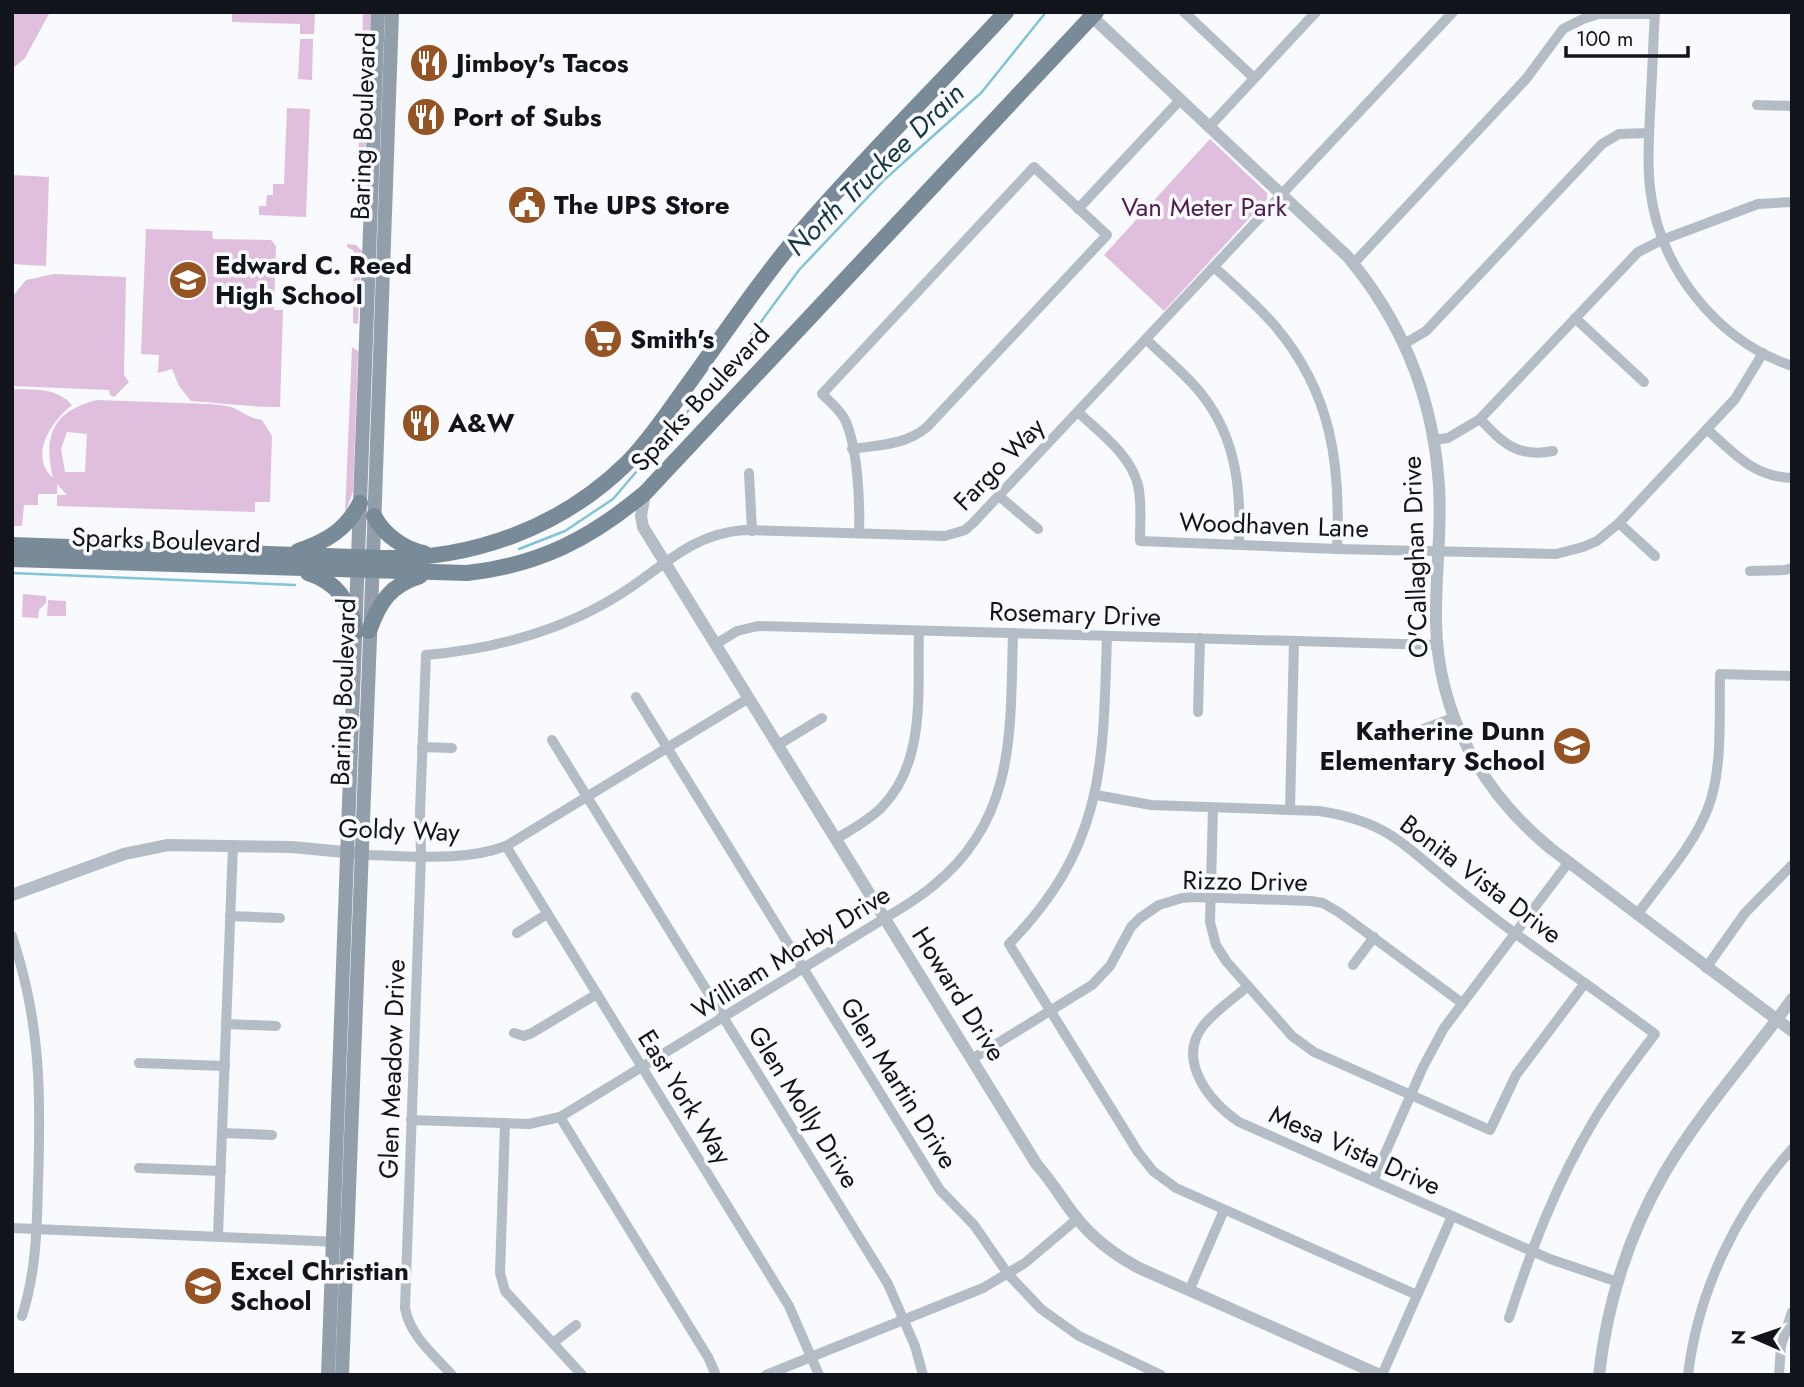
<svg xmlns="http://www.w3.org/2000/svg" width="1804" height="1387" viewBox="0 0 1804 1387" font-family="Jost,sans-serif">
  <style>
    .green { fill: #dfbfdd; fill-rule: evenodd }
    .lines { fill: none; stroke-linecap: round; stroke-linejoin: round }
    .stream { stroke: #82c4d5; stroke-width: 2.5 }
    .minor { stroke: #b4bdc5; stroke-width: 10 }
    .tertiary { stroke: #b4bdc5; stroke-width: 12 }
    .secondary { stroke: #929fab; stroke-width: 14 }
    .primary { stroke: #798a98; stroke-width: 16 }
    .labels { text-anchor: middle; stroke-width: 7; stroke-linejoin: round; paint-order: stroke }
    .poi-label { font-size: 26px; font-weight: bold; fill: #12141c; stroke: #f8fafe; text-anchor: start }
    .street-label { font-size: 26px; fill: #12141c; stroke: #f8fafe }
    .park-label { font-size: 26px; fill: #522051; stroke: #f8fafe }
    .water-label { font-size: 28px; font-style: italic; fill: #183840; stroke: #f8fafe }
  </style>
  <rect width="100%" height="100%" fill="#f8fafe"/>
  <g class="green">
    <path d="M12 12H50L25 58 12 69Z"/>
    <path d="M232 12H315L314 34H300V24L232 22Z"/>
    <path d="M363 12H371L366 129 359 126Z"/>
    <path d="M300 39H313L312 80 298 79Z"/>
    <path d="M287 108 310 109 306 217 259 215V206H266L267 195H273V184H284Z"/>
    <path d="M359 133 366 135 363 215 362 219 356 222Z"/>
    <path d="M1210 139 1267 193V199L1164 311 1104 255Z"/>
    <path d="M12 175 49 177 46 266 12 264Z"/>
    <path d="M146 229 212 231 213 239 271 240 276 246 274 310H283L280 407C250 407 221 403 191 401L179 386 172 369 158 373 159 355 141 354Z"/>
    <path d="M347 244 356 245 362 251 358 324 353 323 354 251 347 247Z"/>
    <path d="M54 274 126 277 124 375 129 382 114 397 110 395 109 390 12 386V297L26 280Z"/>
    <path d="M352 347 358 351V355L353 491 345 514Z"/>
    <path d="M12 389C35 390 56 387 72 405 52 421 28 455 53 478 43 437 52 411 97 400L210 404C218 405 226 405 234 408 244 413 251 419 262 420L272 436 270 502H255V512L57 506V495H67L57 484V494H38V505H24L22 526H12ZM67 432 87 434 85 472H65L61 449Z"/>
    <path d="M23 594 46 596V603L39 610 38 618 22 617Z"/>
    <path d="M48 600 66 601V616H47Z"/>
  </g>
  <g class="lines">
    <g class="stream">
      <path d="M519 549 565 531 613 499 741 349 799 270 885 179 981 93 1046 12"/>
      <path d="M12 573 295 585"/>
    </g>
    <g class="minor">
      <path d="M1184 12 1254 78"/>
      <path d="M1655 12C1653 46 1652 80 1650 113 1649 138 1647 163 1650 188 1659 268 1716 340 1792 366"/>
      <path d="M1757 105 1792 106"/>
      <path d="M1209 127 1316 12"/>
      <path d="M1078 209 1180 100"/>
      <path d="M1353 264 1526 79 1563 29 1583 19 1598 14H1654"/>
      <path d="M1214 267C1235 286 1257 305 1276 327 1332 394 1341 465 1337 549"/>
      <path d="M1575 318 1644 382"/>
      <path d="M1146 339C1165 358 1187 375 1203 396 1237 440 1241 490 1239 544"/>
      <path d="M1404 344 1426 331 1602 144 1619 134 1649 133"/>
      <path d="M1078 412C1100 433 1130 454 1138 485 1142 502 1140 522 1140 541L1337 549 1556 554 1583 547 1597 541 1619 523 1735 399 1763 353"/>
      <path d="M1480 419C1503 443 1517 458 1553 451"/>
      <path d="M1707 429C1733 453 1754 477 1792 478"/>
      <path d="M1434 440 1448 438 1480 419 1638 252 1662 240 1758 204 1792 202"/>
      <path d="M852 449C879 445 906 445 927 427L1107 235 1034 167 822 394C829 401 838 408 844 418 858 444 860 504 859 533"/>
      <path d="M749 473 752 531"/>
      <path d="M999 496 1038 529"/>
      <path d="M1619 523 1655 556"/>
      <path d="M1750 571 1785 570 1792 568"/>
      <path d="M1107 636C1103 764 1105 846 1009 944L1138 1152 1153 1171 1176 1188 1417 1295"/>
      <path d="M716 644 737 631 758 626 1437 645"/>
      <path d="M636 697 940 1190 974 1225 1008 1274 1041 1309 1079 1336 1161 1375"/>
      <path d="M1198 712 1200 638"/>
      <path d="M1388 734 1399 738 1453 718"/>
      <path d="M552 740 888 1284 915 1346 923 1375"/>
      <path d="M778 745 822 718"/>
      <path d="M422 747 452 748"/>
      <path d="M1096 795 1151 805 1319 811C1378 820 1396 837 1440 874 1464 894 1490 915 1516 934 1562 967 1609 1000 1655 1034 1633 1063 1611 1091 1593 1122 1556 1184 1531 1250 1509 1318"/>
      <path d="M1213 808 1210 922 1216 945 1226 961 1292 1036 1314 1052 1490 1130 1516 1075 1585 983"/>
      <path d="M1290 810 1294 641"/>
      <path d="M836 839C852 829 868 821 881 808 927 762 917 690 919 631"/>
      <path d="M506 846 789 1306 819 1375"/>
      <path d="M361 855C408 855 460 863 506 846L749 698"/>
      <path d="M1637 915C1661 881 1693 847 1708 808 1723 769 1719 716 1720 674L1792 676"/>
      <path d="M230 916 280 918"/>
      <path d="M517 933 547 914"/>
      <path d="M12 936C41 1022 41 1095 38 1184 37 1229 36 1273 22 1316"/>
      <path d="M1353 965 1374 937"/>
      <path d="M1706 968 1745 913 1792 865"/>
      <path d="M1248 986C1233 999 1215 1011 1203 1026 1176 1061 1210 1102 1239 1122L1550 1259 1618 1282"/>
      <path d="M226 1024 276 1026"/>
      <path d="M514 1033 524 1036 532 1033 597 994"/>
      <path d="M972 1059 1092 985 1110 966 1131 927 1140 918 1159 905 1182 898 1193 897 1311 901 1323 903 1340 913 1462 1003"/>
      <path d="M139 1063 225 1066"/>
      <path d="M560 1117 708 1357 716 1375"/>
      <path d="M411 1120 529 1124 560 1117 885 918C902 908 919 898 934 885 1017 818 1010 729 1013 633"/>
      <path d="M505 1123 500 1273 505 1291 582 1375"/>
      <path d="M222 1133 272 1135"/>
      <path d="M139 1168 221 1171"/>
      <path d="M1373 1181 1423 1067 1444 1028 1568 863"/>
      <path d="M12 1228 339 1242"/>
      <path d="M218 1236 233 845"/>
      <path d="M1189 1291 1224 1210"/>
      <path d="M553 1343 576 1325"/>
      <path d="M452 1375C434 1355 410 1336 405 1308L421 855 420 812 426 655C492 649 556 633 614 598 659 572 688 534 744 530L945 536 965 530 973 523 1453 12"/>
      <path d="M766 1375 983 1288 1025 1263 1077 1219"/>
      <path d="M1382 1375 1452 1216"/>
      <path d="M1688 1375C1698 1291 1736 1212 1792 1149"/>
      <path d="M1779 1375 1781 1346 1792 1312"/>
    </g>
    <g class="tertiary">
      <path d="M1087 12 1347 256C1400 319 1431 393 1438 474 1443 524 1435 573 1436 623 1438 714 1481 791 1550 848L1792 1031"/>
      <path d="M645 493 641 516 643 527 1037 1165C1052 1181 1062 1200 1076 1217 1093 1239 1115 1255 1139 1268L1380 1375"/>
      <path d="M12 895 124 854 168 845 292 847 354 853"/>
      <path d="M1599 1375C1607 1303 1629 1234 1665 1172 1701 1111 1750 1057 1792 999"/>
    </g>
    <g class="secondary">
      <path d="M328 1375 378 12"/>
      <path d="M342 1375 373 558 392 12"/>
    </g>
    <g class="primary">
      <path d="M374 516C384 535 404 549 424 553"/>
      <path d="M12 545 382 558C473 560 562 527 627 463 651 439 669 410 689 383 727 330 764 275 806 226 870 152 940 84 1006 12"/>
      <path d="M298 551C327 541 346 530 360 503"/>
      <path d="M12 559 467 573C539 565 590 539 645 493L1096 12"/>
      <path d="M308 573C338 582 350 603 356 632"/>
      <path d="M369 631C379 603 390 585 420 576"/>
    </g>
  </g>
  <defs>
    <symbol id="restaurant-disc" viewBox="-11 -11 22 22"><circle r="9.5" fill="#965324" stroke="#f8fafe"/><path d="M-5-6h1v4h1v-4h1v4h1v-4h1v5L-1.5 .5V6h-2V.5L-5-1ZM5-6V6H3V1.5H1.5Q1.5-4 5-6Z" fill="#fff"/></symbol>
    <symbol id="civic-disc" viewBox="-11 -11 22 22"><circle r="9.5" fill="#965324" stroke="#f8fafe"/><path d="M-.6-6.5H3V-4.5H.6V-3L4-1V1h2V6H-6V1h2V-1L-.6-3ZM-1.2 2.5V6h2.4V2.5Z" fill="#fff"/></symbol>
    <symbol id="school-disc" viewBox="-11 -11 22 22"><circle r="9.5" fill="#965324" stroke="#f8fafe"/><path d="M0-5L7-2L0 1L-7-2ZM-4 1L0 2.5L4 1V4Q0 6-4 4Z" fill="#fff"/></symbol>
    <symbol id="supermarket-disc" viewBox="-11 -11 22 22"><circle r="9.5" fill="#965324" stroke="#f8fafe"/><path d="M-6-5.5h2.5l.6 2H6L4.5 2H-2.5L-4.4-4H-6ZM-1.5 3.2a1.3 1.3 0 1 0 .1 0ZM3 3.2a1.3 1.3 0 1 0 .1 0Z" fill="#fff"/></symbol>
  </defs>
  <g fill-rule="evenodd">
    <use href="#restaurant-disc" x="407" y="41" width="44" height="44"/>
    <use href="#restaurant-disc" x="404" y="95" width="44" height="44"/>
    <use href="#civic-disc" x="505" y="183" width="44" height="44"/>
    <use href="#school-disc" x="166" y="258" width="44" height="44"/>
    <use href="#supermarket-disc" x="581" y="317" width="44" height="44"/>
    <use href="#restaurant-disc" x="399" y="401" width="44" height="44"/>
    <use href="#school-disc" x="1550" y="724" width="44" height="44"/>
    <use href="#school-disc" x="181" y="1264" width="44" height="44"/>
  </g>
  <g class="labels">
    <g class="poi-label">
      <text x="456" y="72">Jimboy's Tacos</text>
      <text x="453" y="126">Port of Subs</text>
      <text x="554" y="214">The UPS Store</text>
      <text x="215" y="274">Edward C. Reed<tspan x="215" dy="30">High School</tspan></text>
      <text x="630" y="348">Smith's</text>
      <text x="448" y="432">A&amp;W</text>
      <text x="1545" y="740" text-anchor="end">Katherine Dunn<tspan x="1545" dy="30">Elementary School</tspan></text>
      <text x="230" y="1280">Excel Christian<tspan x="230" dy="30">School</tspan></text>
    </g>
    <g class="street-label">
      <text transform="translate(363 126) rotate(-88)" y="9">Baring Boulevard</text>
      <text transform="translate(700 398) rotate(-47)" y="9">Sparks Boulevard</text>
      <text transform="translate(999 464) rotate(-46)" y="9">Fargo Way</text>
      <text transform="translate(1274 525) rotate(2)" y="9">Woodhaven Lane</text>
      <text transform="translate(166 540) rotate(2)" y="9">Sparks Boulevard</text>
      <text transform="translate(1415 557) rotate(-92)" y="9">O'Callaghan Drive</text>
      <text transform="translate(1075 614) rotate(2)" y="9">Rosemary Drive</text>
      <text transform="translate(343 692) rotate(-88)" y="9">Baring Boulevard</text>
      <text transform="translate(399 830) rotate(2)" y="9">Goldy Way</text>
      <text transform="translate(1481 879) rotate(37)" y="9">Bonita Vista Drive</text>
      <text transform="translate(1245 881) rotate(1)" y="9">Rizzo Drive</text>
      <text transform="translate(791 952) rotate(-32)" y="9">William Morby Drive</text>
      <text transform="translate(959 994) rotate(58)" y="9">Howard Drive</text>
      <text transform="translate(392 1069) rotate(-88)" y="9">Glen Meadow Drive</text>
      <text transform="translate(899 1083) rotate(58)" y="9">Glen Martin Drive</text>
      <text transform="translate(685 1097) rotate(58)" y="9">East York Way</text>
      <text transform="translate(804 1107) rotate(58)" y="9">Glen Molly Drive</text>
      <text transform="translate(1355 1150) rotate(24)" y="9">Mesa Vista Drive</text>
    </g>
    <g class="park-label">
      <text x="1204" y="216">Van Meter Park</text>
    </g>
    <g class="water-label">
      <text transform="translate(875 169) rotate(-44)" y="10">North Truckee Drain</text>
    </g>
  </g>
  <rect width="1804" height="1387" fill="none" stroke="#12141c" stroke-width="28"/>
  <g transform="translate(1755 1338) rotate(272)" stroke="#f8fafe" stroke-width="5" paint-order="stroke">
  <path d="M0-5L12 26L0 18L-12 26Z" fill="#12141c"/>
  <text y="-10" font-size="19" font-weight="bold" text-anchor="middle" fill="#12141c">N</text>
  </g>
  <path d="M1566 46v10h122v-10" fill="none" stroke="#12141c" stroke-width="3.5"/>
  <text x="1576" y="46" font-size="21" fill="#12141c" stroke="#f8fafe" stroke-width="5" paint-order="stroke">100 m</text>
</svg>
